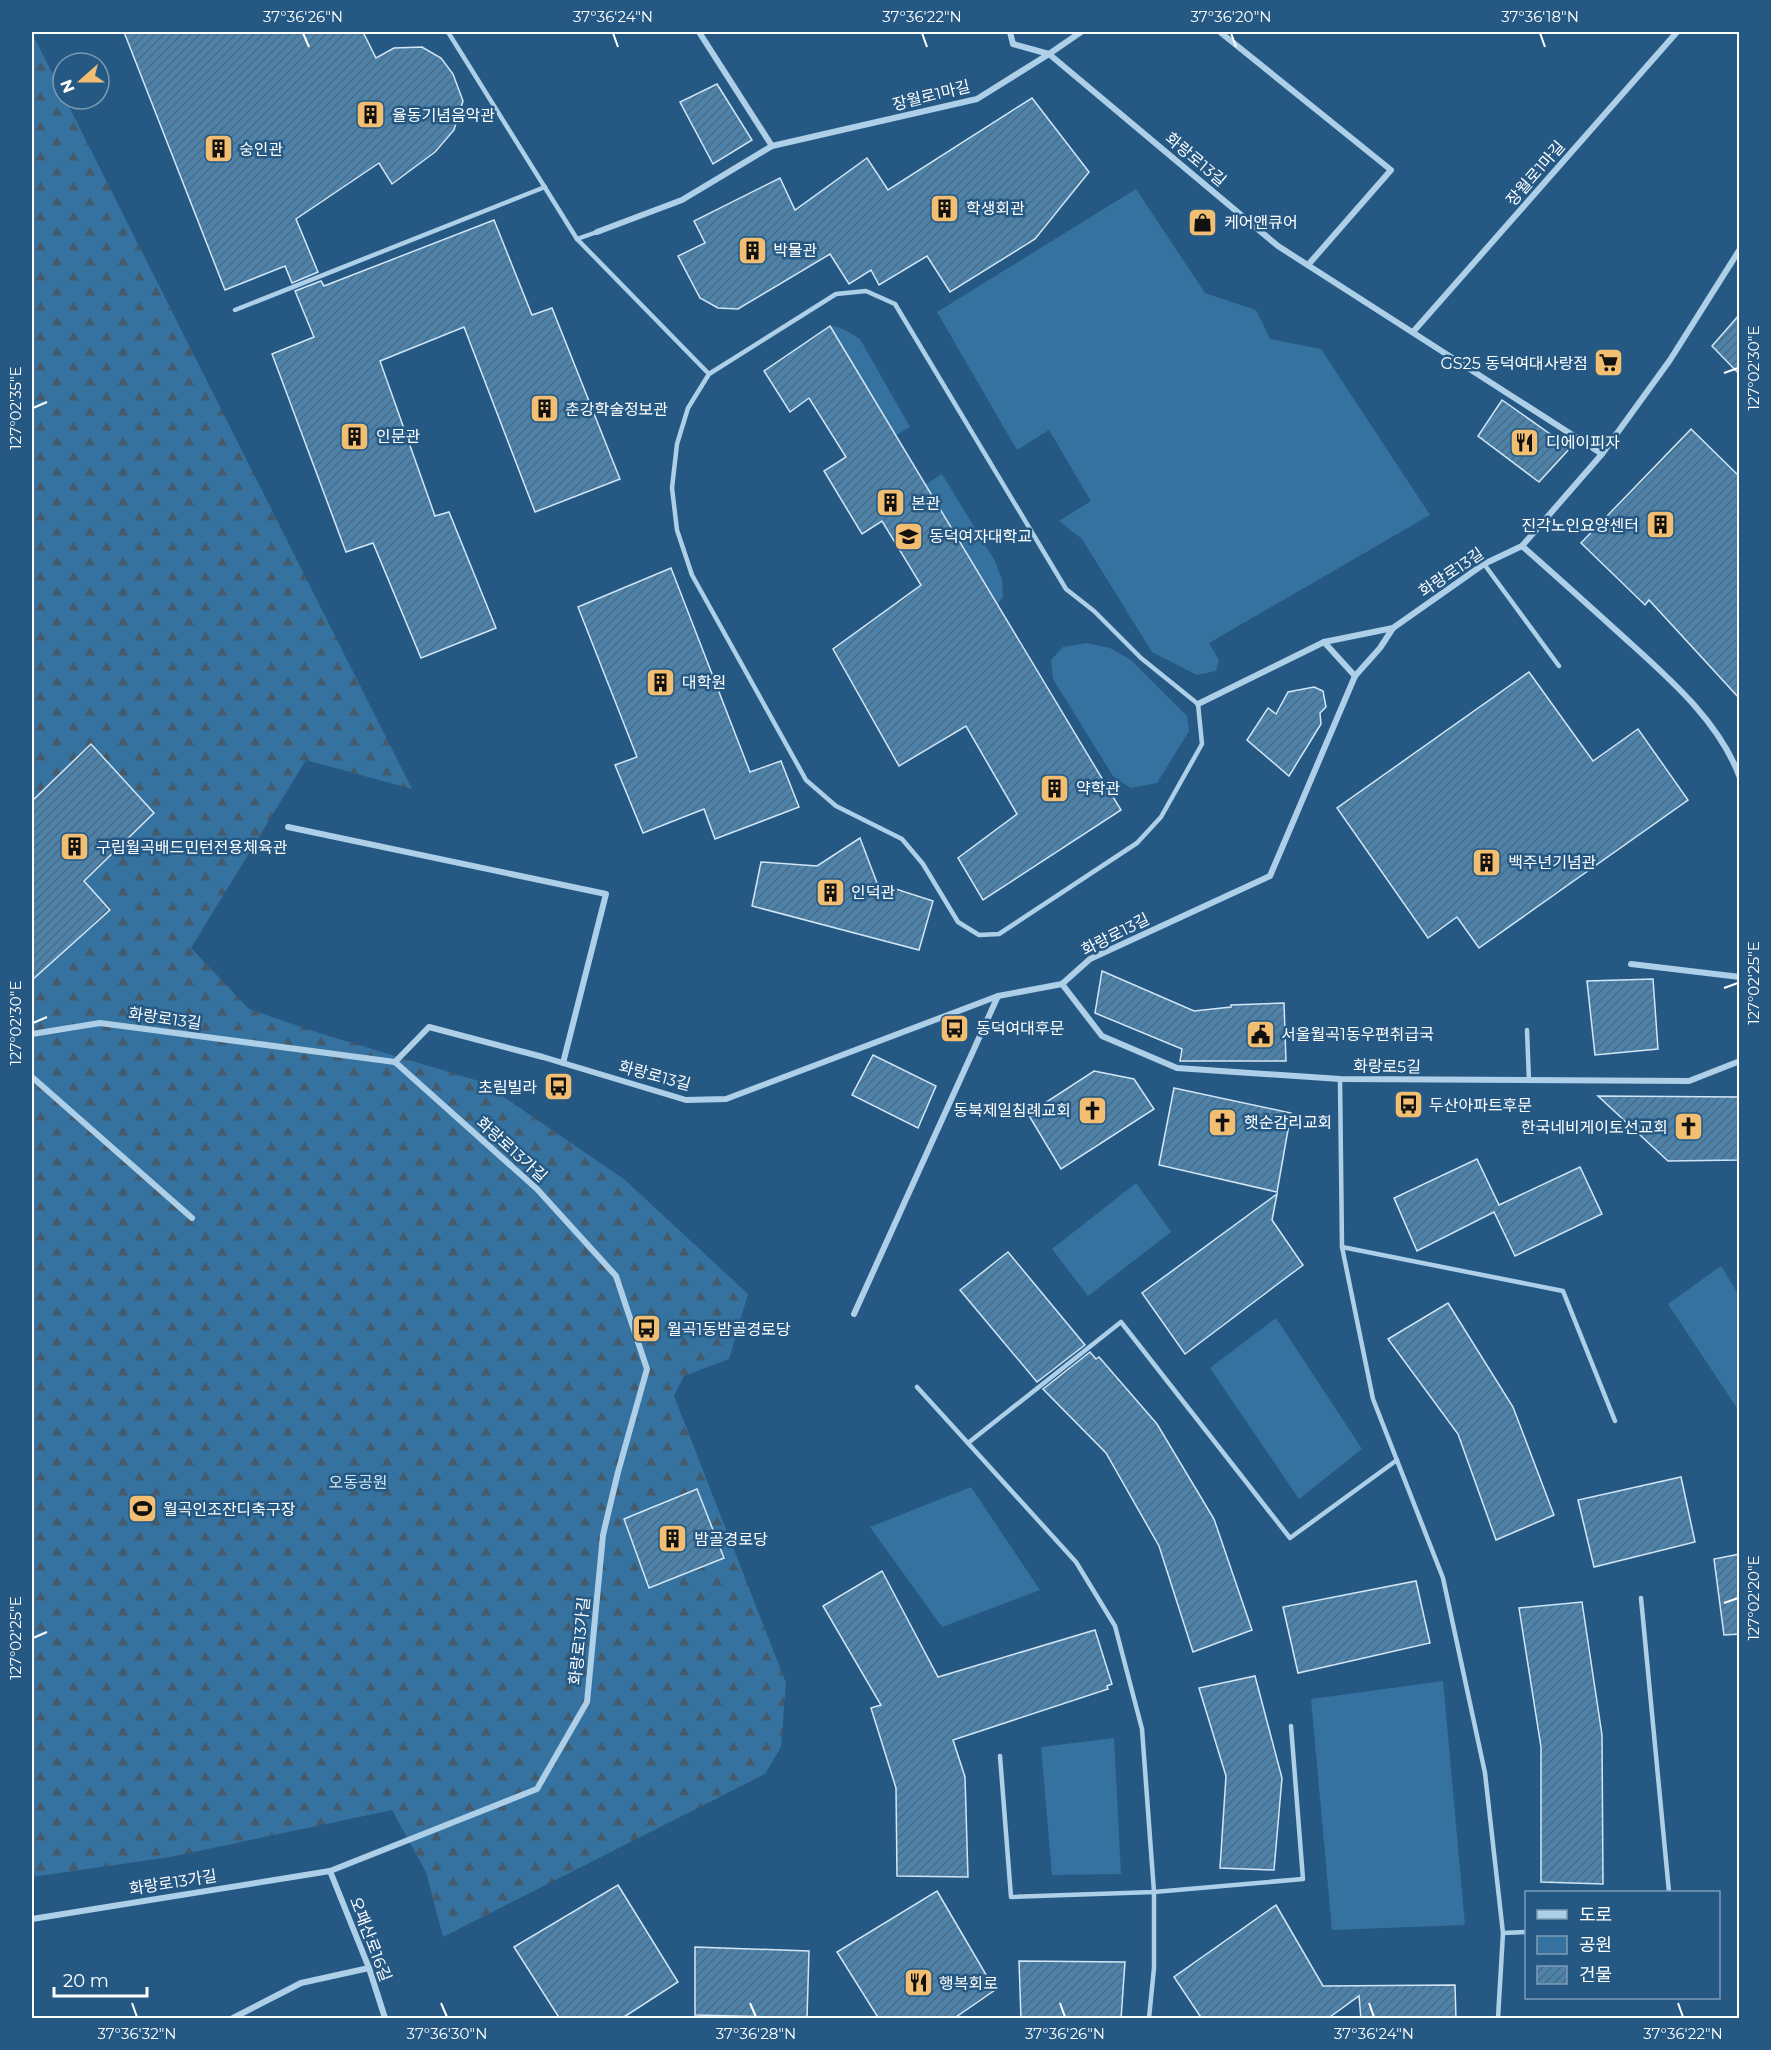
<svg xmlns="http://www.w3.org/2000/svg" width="1771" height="2050" viewBox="0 0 1771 2050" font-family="Montserrat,'Noto Sans KR',sans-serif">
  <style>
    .green { fill: #35729f }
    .forest { fill: url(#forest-firs) }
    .building { fill: url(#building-hatch); stroke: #d1e6f6; stroke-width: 1.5 }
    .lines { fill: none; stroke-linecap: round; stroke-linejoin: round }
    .lane { stroke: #aecfe8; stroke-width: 4.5 }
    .street { stroke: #aecfe8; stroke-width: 6 }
    .ticks { fill: none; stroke: #fff; stroke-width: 2 }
    .labels { text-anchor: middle; stroke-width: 5; stroke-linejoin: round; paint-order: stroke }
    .street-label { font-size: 16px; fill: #fff; stroke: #255984 }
    .poi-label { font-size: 16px; fill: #fff; stroke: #255984; text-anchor: start }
    .park-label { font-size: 16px; fill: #d1e6f6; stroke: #255984 }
    .neatline { fill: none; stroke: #fff; stroke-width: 2 }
    .ticks-label { font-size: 15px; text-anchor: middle; fill: #fff }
  </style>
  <defs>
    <pattern id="forest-firs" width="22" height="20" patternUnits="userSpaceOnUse" patternTransform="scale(1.5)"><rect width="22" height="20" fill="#35729f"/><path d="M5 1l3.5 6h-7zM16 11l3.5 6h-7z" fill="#435b6d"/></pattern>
    <pattern id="building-hatch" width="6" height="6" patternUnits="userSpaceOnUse" patternTransform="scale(1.5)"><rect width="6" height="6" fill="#4d83ab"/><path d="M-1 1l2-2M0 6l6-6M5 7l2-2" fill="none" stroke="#4d6a80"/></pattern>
  </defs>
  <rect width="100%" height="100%" fill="#255984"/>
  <g class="green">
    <path d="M1136 189 1205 293 1256 310 1270 339 1321 349 1430 515 1209 643 1219 660 1216 671 1197 675 1152 652 1082 539 1059 521 1091 501 1049 430 1017 450 937 312Z"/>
    <path d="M830 326C842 327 850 333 860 339L910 427 896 435Z"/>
    <path d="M942 474 995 561 1002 580 1003 597 997 604 925 485Z"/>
    <path d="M1086 643 1110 648 1131 660 1187 716 1189 731 1157 783 1131 788 1113 776 1053 679 1051 660 1063 647Z"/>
    <path d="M1136 1183 1171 1232 1088 1296 1052 1249Z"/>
    <path d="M1721 1266 1739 1295V1411L1668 1304Z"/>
    <path d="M1276 1318 1362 1449 1299 1499 1210 1368Z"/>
    <path d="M971 1487 1040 1590 942 1627 870 1527Z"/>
    <path d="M1443 1681 1465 1925 1332 1930 1311 1699Z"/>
    <path d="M1114 1738 1121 1874 1052 1875 1041 1747Z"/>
  </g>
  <path class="forest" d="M32 33 412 789 306 760 191 948 249 1009 319 1033 482 1082 625 1180 748 1294 729 1359 684 1376 674 1396 786 1683 781 1747 765 1774 443 1937 426 1872 392 1810 170 1857 32 1877Z"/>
  <g class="building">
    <path d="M124 32H363L376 58 394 48 422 47 441 58 453 74 463 101 454 130 435 152 392 184 379 163 296 219 318 272 292 283 285 266 225 290Z"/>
    <path d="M717 84 752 140 713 164 680 102Z"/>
    <path d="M1032 98 1089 172 1035 239 950 292 927 256 879 285 871 270 849 284 830 254 738 309 718 308 700 298 678 256 705 243 694 221 780 178 795 210 867 158 888 190Z"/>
    <path d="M494 220 532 315 552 308 620 479 535 512 464 327 380 361 435 516 449 512 496 628 421 658 373 543 346 552 272 354 314 337 295 291 321 281 324 286Z"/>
    <path d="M1740 314V375L1712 346Z"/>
    <path d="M830 326 1121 810 983 900 958 858 1017 814 966 726 899 766 833 649 921 585 882 521 862 534 824 471 846 457 809 398 790 412 764 371Z"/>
    <path d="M1502 400 1570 448 1539 482 1478 436Z"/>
    <path d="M1691 429 1740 477V699L1649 600 1645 605 1581 543Z"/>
    <path d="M671 568 750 772 781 761 799 807 715 839 704 809 643 833 615 765 637 757 578 607Z"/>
    <path d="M1529 672 1593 761 1638 729 1688 800 1479 948 1457 917 1428 938 1337 808Z"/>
    <path d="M1314 687 1323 691 1326 707 1320 713 1321 724 1289 776 1247 740 1268 708 1276 714 1288 692Z"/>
    <path d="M91 744 154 813 84 881 110 910 32 980V801Z"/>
    <path d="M860 838 877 883 933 901 919 950 752 906 761 862 817 866Z"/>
    <path d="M1102 971 1194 1011 1231 1007V1005L1284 1003 1286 1061H1180L1182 1049 1095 1013Z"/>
    <path d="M1653 979 1658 1049 1595 1055 1587 981Z"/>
    <path d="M873 1055 936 1086 918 1128 852 1095Z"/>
    <path d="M1094 1071 1134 1079 1154 1109 1061 1169 1028 1114Z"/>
    <path d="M1174 1088 1291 1113 1277 1192 1159 1165Z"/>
    <path d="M1598 1096 1740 1097V1160L1668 1161Z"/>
    <path d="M1477 1159 1499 1205 1580 1167 1602 1214 1515 1256 1494 1212 1417 1251 1394 1198Z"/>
    <path d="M1277 1194 1272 1220 1303 1265 1185 1354 1142 1293Z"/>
    <path d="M1008 1252 1085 1345 1037 1382 960 1290Z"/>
    <path d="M1448 1303 1513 1407 1554 1515 1496 1540 1458 1434 1388 1339Z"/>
    <path d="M1090 1352 1096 1359 1099 1357 1157 1424 1214 1519 1252 1630 1193 1652 1159 1546 1106 1453 1043 1389Z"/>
    <path d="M1681 1477 1695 1542 1594 1567 1578 1500Z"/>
    <path d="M697 1489 724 1558 649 1588 624 1519Z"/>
    <path d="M1740 1554V1634L1724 1635 1714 1559Z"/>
    <path d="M882 1571 938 1677 1095 1630 1112 1684 1107 1686 1108 1689 953 1740 965 1777 968 1877 897 1876 896 1788 871 1708 881 1705 823 1606Z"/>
    <path d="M1416 1581 1430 1643 1298 1673 1283 1607Z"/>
    <path d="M1582 1602 1602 1735 1603 1884 1541 1882V1747L1519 1608Z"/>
    <path d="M1255 1676 1282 1778 1274 1870 1220 1868 1226 1776 1199 1688Z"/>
    <path d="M618 1885 678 1982 621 2019H560L514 1947Z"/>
    <path d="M937 1891 995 1990 953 2019H879L837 1952Z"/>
    <path d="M1276 1905 1323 1986 1455 1985 1456 2019H1361L1359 1996 1327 2019H1202L1174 1977Z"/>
    <path d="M695 1947 809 1951 807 2018 695 2015Z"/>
    <path d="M1019 1961 1125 1962 1121 2019H1021Z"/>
  </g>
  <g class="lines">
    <g class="lane">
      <path d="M448 32 577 239 709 374 836 294 866 291 895 304 1066 589 1094 611 1141 658 1198 704 1202 744 1161 817 1137 843 999 934 979 935 958 922 923 864 902 839 836 806 806 780 692 575 677 530 672 488 677 444 688 408 709 374"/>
      <path d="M577 239 597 232"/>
      <path d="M235 310 545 187"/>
      <path d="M1484 564 1559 666"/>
      <path d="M1527 1030 1529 1081"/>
      <path d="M1340 1079 1342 1247 1373 1399 1443 1578 1485 1773 1503 1933 1498 2018"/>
      <path d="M1342 1247 1563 1291 1615 1421"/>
      <path d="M917 1387 1076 1562 1115 1626 1142 1729 1154 1892V1968L1149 2018"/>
      <path d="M968 1443 1121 1322 1290 1538 1397 1460"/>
      <path d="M1641 1598 1669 1892"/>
      <path d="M1000 1756 1011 1897 1154 1892 1303 1879 1291 1726"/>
      <path d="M1503 1933 1526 1932"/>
    </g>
    <g class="street">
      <path d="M699 32 772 146"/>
      <path d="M1010 32 1013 44 1049 54 1278 246 1602 454"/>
      <path d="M1220 32 1391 170 1308 265"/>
      <path d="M597 232 682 200 772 146 977 99 1049 54 1081 32"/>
      <path d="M1413 332 1677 32"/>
      <path d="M1522 546C1554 574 1586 603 1618 632 1663 673 1719 719 1740 778"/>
      <path d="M1324 642 1355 676"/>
      <path d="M1198 704 1324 642 1393 628"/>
      <path d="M288 827 606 894 563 1063"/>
      <path d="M1631 964 1740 977"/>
      <path d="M1062 984 1102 1036 1177 1068 1340 1079 1689 1081 1740 1061"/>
      <path d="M32 1034 100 1023 395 1062"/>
      <path d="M395 1062 429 1027 543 1057 686 1100 726 1099 998 996 1062 984 1090 959 1270 876 1355 676 1380 648 1393 628 1484 564 1522 546 1602 454 1670 360 1740 249"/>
      <path d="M32 1077 192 1218"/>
      <path d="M854 1314 998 996"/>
      <path d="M330 1871 369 1968 385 2018"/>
      <path d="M32 1919 330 1871 537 1789 587 1702 603 1535 618 1472 647 1369 616 1276 537 1189 395 1062"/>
      <path d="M233 2018 301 1983 369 1968"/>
    </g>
  </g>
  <path class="ticks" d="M303 33 309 47M613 33 618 47M922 33 927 47M1231 33 1236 47M1540 33 1545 47M1724 373 1738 368M33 408 47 402M1724 988 1738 983M33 1023 47 1017M1724 1603 1738 1598M33 1638 47 1632M132 2003 137 2017M441 2003 447 2017M750 2003 756 2017M1060 2003 1065 2017M1369 2003 1374 2017M1678 2003 1683 2017"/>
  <defs>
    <symbol id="building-square" viewBox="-11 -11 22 22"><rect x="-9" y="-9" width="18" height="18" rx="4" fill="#f2be72" stroke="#255984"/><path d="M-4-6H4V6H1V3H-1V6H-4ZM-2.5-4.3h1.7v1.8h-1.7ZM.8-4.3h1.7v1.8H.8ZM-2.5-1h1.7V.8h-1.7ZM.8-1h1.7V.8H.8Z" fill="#111"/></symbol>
    <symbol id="shop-square" viewBox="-11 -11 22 22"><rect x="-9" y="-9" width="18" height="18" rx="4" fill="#f2be72" stroke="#255984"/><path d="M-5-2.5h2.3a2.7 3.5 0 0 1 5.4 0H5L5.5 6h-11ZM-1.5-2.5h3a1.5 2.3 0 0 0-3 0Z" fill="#111"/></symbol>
    <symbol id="supermarket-square" viewBox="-11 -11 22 22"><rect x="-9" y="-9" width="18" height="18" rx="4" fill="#f2be72" stroke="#255984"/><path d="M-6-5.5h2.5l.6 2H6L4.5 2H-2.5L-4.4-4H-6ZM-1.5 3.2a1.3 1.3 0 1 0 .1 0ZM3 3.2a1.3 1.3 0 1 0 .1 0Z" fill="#111"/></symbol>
    <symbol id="restaurant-square" viewBox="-11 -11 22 22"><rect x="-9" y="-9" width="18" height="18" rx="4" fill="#f2be72" stroke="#255984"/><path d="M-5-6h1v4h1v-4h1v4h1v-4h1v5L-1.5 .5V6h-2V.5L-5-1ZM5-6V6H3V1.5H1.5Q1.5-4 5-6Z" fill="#111"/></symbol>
    <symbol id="university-square" viewBox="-11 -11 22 22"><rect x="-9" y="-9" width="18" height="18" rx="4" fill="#f2be72" stroke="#255984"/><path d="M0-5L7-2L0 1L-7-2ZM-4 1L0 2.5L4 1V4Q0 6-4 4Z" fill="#111"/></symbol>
    <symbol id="bus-square" viewBox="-11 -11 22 22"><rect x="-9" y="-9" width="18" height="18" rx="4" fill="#f2be72" stroke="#255984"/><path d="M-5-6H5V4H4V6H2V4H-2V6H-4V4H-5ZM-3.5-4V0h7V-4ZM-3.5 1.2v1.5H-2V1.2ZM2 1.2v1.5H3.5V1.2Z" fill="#111"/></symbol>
    <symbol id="civic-square" viewBox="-11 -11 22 22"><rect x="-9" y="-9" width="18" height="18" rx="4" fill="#f2be72" stroke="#255984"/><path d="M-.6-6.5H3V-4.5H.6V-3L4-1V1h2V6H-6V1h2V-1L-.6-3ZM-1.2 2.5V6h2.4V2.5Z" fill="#111"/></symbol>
    <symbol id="church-square" viewBox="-11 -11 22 22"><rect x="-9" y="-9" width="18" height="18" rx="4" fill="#f2be72" stroke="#255984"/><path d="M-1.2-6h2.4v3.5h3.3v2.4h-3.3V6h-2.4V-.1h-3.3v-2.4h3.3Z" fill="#111"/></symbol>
    <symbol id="stadium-square" viewBox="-11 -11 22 22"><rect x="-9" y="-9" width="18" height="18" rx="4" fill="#f2be72" stroke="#255984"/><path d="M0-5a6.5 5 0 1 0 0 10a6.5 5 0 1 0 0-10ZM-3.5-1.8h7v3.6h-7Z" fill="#111"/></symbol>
  </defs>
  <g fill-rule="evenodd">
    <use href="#building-square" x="354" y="98" width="33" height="33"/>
    <use href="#building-square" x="202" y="132" width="33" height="33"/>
    <use href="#building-square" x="928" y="192" width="33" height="33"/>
    <use href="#shop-square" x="1186" y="206" width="33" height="33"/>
    <use href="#building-square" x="736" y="234" width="33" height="33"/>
    <use href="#supermarket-square" x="1592" y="346" width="33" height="33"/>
    <use href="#building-square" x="528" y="392" width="33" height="33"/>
    <use href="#building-square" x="338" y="420" width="33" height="33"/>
    <use href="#restaurant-square" x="1508" y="426" width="33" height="33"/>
    <use href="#building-square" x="874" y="486" width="33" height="33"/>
    <use href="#building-square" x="1644" y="508" width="33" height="33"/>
    <use href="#university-square" x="892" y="520" width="33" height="33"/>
    <use href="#building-square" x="644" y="666" width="33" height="33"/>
    <use href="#building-square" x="1038" y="772" width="33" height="33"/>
    <use href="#building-square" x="58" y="830" width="33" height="33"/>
    <use href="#building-square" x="1470" y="846" width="33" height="33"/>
    <use href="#building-square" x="814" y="876" width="33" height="33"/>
    <use href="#bus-square" x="938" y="1012" width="33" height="33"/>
    <use href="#civic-square" x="1244" y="1018" width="33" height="33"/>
    <use href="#bus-square" x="542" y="1070" width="33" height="33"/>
    <use href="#bus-square" x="1392" y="1088" width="33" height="33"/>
    <use href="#church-square" x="1076" y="1094" width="33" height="33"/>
    <use href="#church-square" x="1206" y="1106" width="33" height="33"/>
    <use href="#church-square" x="1672" y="1110" width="33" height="33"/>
    <use href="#bus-square" x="630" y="1312" width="33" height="33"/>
    <use href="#stadium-square" x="126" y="1492" width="33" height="33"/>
    <use href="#building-square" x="656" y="1522" width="33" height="33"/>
    <use href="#restaurant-square" x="902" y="1966" width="33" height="33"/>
  </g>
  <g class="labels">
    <g class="street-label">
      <text transform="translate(931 95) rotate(-14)" y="6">장월로1마길</text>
      <text transform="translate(1196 159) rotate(40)" y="6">화랑로13길</text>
      <text transform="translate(1535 173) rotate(-49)" y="6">장월로1마길</text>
      <text transform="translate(1451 572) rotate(-34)" y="6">화랑로13길</text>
      <text transform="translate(1115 934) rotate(-27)" y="6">화랑로13길</text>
      <text transform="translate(165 1018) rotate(8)" y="6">화랑로13길</text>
      <text transform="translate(1387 1066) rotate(1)" y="6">화랑로5길</text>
      <text transform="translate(655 1075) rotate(15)" y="6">화랑로13길</text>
      <text transform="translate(512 1149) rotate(42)" y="6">화랑로13가길</text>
      <text transform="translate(579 1641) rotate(-84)" y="6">화랑로13가길</text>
      <text transform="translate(173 1882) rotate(-9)" y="6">화랑로13가길</text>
      <text transform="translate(371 1939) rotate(69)" y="6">오패산로16길</text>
    </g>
    <g class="poi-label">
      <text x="392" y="121">율동기념음악관</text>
      <text x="239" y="155">숭인관</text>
      <text x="966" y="214">학생회관</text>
      <text x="1224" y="228">케어앤큐어</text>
      <text x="773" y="256">박물관</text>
      <text x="1588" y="369" text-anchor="end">GS25 동덕여대사랑점</text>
      <text x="565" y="415">춘강학술정보관</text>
      <text x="376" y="442">인문관</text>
      <text x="1546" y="448">디에이피자</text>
      <text x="911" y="509">본관</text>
      <text x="1639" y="531" text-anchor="end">진각노인요양센터</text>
      <text x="929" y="542">동덕여자대학교</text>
      <text x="682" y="688">대학원</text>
      <text x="1076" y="794">약학관</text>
      <text x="96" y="853">구립월곡배드민턴전용체육관</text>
      <text x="1508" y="868">백주년기념관</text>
      <text x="851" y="898">인덕관</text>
      <text x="976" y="1034">동덕여대후문</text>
      <text x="1281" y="1040">서울월곡1동우편취급국</text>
      <text x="537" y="1093" text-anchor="end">초림빌라</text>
      <text x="1429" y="1111">두산아파트후문</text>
      <text x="1071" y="1116" text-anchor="end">동북제일침례교회</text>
      <text x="1244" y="1128">햇순감리교회</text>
      <text x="1668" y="1133" text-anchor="end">한국네비게이토선교회</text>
      <text x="667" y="1335">월곡1동밤골경로당</text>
      <text x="163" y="1515">월곡인조잔디축구장</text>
      <text x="694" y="1545">밤골경로당</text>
      <text x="939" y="1989">행복회로</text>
    </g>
    <g class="park-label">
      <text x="358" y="1488">오동공원</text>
    </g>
  </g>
  <rect width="1771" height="2050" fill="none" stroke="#255984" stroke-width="66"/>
  <rect x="1525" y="1891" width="195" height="108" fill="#255984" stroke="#7c9bb5" stroke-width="1.5"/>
  <rect x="1537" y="1910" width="30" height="9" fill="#aecfe8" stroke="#7c9bb5" stroke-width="1.5"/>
  <text x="1579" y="1921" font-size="18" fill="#ffffff">도로</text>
  <rect x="1537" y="1936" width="30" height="18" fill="#35729f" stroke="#7c9bb5" stroke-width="1.5"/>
  <text x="1579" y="1951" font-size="18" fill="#ffffff">공원</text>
  <rect x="1537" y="1966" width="30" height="18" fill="url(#building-hatch)" stroke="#7c9bb5" stroke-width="1.5"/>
  <text x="1579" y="1981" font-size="18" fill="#ffffff">건물</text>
  <g transform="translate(81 81) rotate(249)"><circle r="28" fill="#255984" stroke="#7c9bb5" stroke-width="1.5"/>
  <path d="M0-4.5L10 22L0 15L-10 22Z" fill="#f2be72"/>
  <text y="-9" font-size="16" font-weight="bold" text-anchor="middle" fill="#ffffff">N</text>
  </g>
  <path d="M54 1987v9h93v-9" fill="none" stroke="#ffffff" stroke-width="3"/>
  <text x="63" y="1987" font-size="18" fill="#ffffff" stroke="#255984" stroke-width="4.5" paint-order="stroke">20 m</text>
  <rect x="33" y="33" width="1705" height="1984" class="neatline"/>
  <g class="ticks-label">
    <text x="303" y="22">37°36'26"N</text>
    <text x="613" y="22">37°36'24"N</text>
    <text x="922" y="22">37°36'22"N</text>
    <text x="1231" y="22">37°36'20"N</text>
    <text x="1540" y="22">37°36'18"N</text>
    <text transform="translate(1754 368) rotate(-90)" y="5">127°02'30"E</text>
    <text transform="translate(16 408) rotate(-90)" y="5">127°02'35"E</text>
    <text transform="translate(1754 983) rotate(-90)" y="5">127°02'25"E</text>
    <text transform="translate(16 1023) rotate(-90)" y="5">127°02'30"E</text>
    <text transform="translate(1754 1598) rotate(-90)" y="5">127°02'20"E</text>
    <text transform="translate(16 1638) rotate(-90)" y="5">127°02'25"E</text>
    <text x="137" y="2039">37°36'32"N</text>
    <text x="447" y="2039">37°36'30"N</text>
    <text x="756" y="2039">37°36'28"N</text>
    <text x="1065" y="2039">37°36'26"N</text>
    <text x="1374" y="2039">37°36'24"N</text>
    <text x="1683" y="2039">37°36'22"N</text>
  </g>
</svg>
